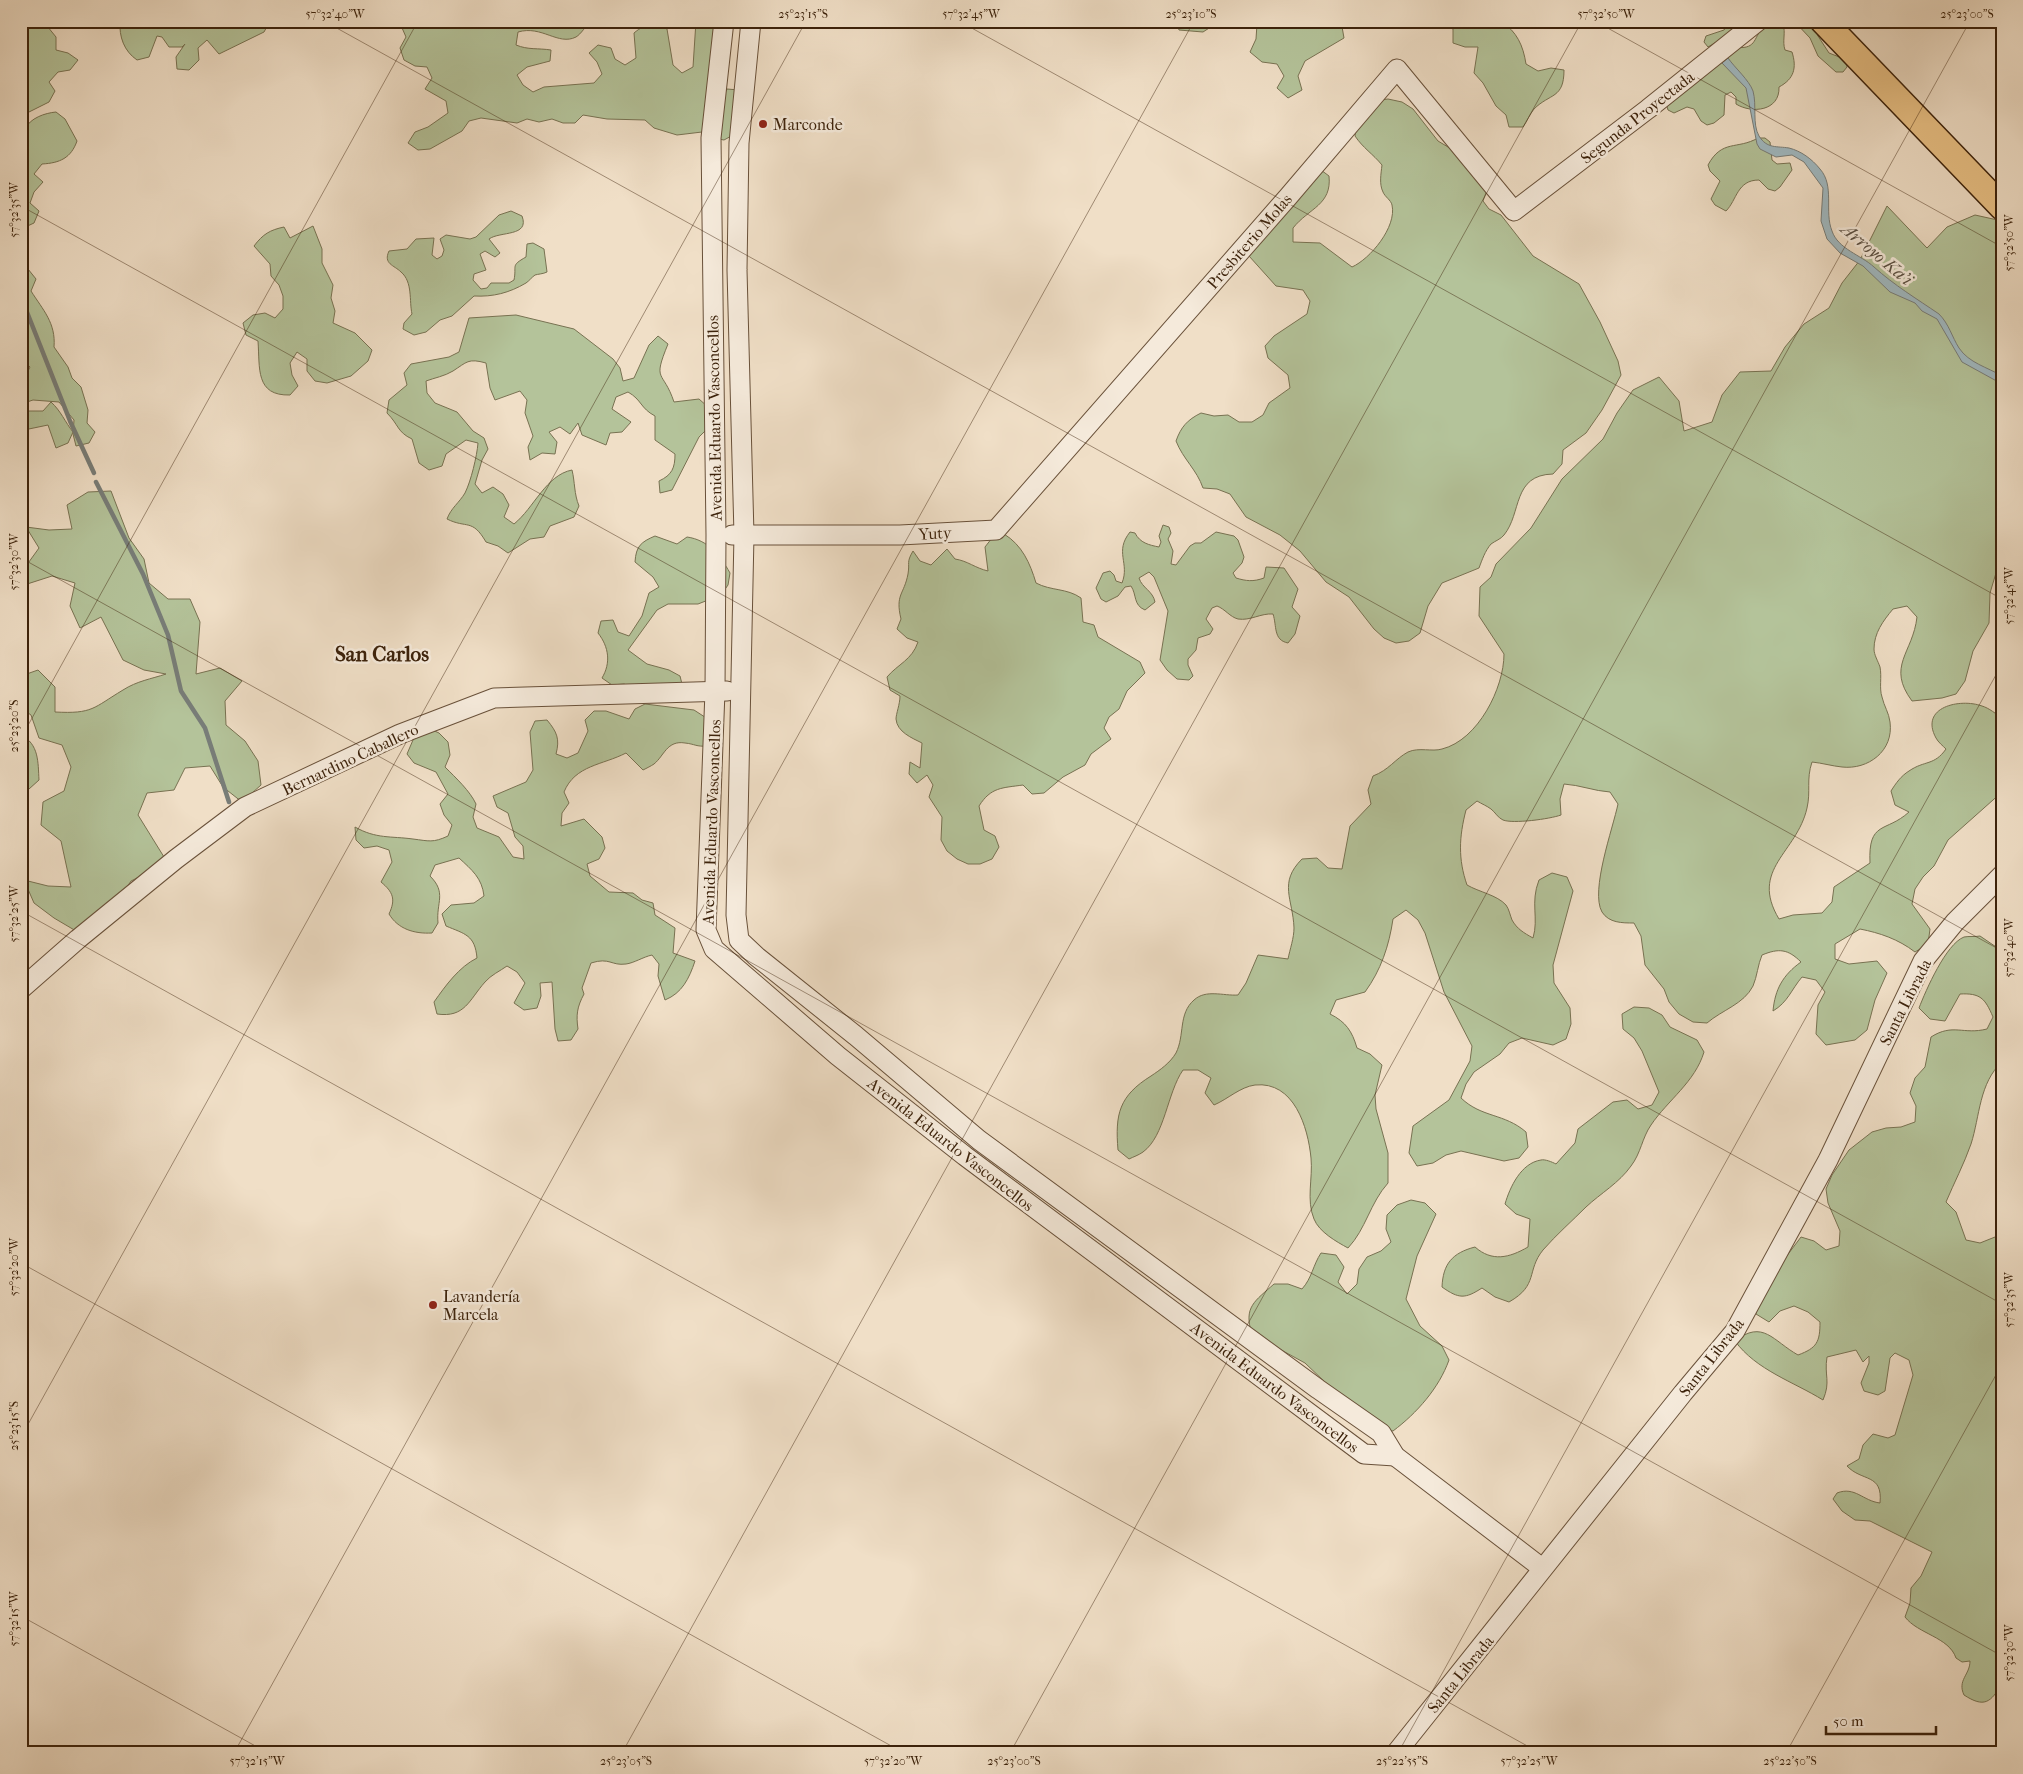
<svg xmlns="http://www.w3.org/2000/svg" width="2023" height="1774" viewBox="0 0 2023 1774" font-family="'IM FELL French Canon',serif">
  <style>
    .green { fill: #b4c39a; stroke: #787252 }
    .water { fill: #a0b9c1; stroke: #787d78 }
    .lines { fill: none; stroke-linecap: round; stroke-linejoin: round }
    .stream { stroke: #787d78; stroke-width: 4.5 }
    .minor-casing { stroke: #69513a; stroke-width: 21 }
    .major-casing { stroke: #3c220b; stroke-width: 28 }
    .minor { stroke: #f5eadb; stroke-width: 19 }
    .major { stroke: #e8c084; stroke-width: 25 }
    .ticks { fill: none; stroke: #3c220b; stroke-width: 1; stroke-opacity: 0.45 }
    .poi-dot { fill: #8f2418; stroke: #f5eadb; stroke-width: 2 }
    .labels { text-anchor: middle; stroke-width: 5; stroke-linejoin: round; paint-order: stroke }
    .street-label { font-size: 16px; fill: #3c220b; stroke: #f5eadb }
    .poi-label { font-size: 16px; fill: #3c220b; stroke: #f5eadb; text-anchor: start }
    .water-label { font-size: 18px; font-style: italic; fill: #5a4f42; stroke: #f5eadb }
    .district-label { font-size: 21px; font-weight: bold; fill: #3c220b; stroke: #f5eadb }
    .neatline { fill: none; stroke: #3c220b; stroke-width: 2 }
    .ticks-label { font-size: 12px; text-anchor: middle; fill: #3c220b }
  </style>
  <rect width="100%" height="100%" fill="#f0dfc7"/>
  <filter id="stains"><feTurbulence type="fractalNoise" baseFrequency=".004" numOctaves="4"/><feColorMatrix values="0 0 0 0 .2 0 0 0 0 .09 0 0 0 0 .02 0 0 0 .5 -.17"/></filter>
  <radialGradient id="worn" r=".72"><stop offset=".6" stop-color="#630" stop-opacity="0"/><stop offset="1" stop-color="#630" stop-opacity=".3"/></radialGradient>
  <g class="green">
    <path d="M21 21H43L56 37V50L68 53 78 60 70 70 58 72 49 82 55 91 49 102 21 116Z"/>
    <path d="M120 21H270L264 32 219 54 207 40 198 48 199 60 189 70 177 69 176 57 185 44 182 47H169L162 37 157 36 149 57 137 60C124 51 119 37 120 21Z"/>
    <path d="M399 21H590C586 26 581 34 576 37 558 46 542 25 518 32L516 45C528 50 538 48 551 50L550 61 527 67 517 75 523 85 533 92 544 87 594 83 602 74 597 62 589 53 598 45 611 48 615 59 625 65 636 58 634 33C646 23 654 22 667 29L673 65 682 73 693 67 696 21H715L721 100 727 89 739 90 735 134 724 140 713 138 702 132 677 135 654 128 645 120 607 119 583 115 575 123H563L552 119 539 122 527 119 517 123 481 118 469 121 462 131 430 149 418 150 408 143 415 132 428 127 448 113 446 101 425 89 432 78 427 67 415 66 404 60 400 48 406 37Z"/>
    <path d="M1176 21H1220L1203 32 1179 30Z"/>
    <path d="M1254 21H1270L1272 24 1275 21H1341L1344 38 1305 61 1298 76 1302 90 1288 98 1277 88 1284 76 1277 64 1262 62 1250 52 1256 39 1257 24Z"/>
    <path d="M1440 21H1501C1517 32 1523 45 1526 64L1538 71 1551 68 1564 70C1564 99 1550 93 1534 109 1530 114 1527 121 1523 127H1509L1506 115 1496 106 1483 83 1474 73 1478 47H1465L1453 43V29Z"/>
    <path d="M1730 21H1752L1708 47 1704 42 1706 36 1724 30Z"/>
    <path d="M1794 21H1812L1818 36 1829 53 1847 60V67L1843 72H1836L1818 56 1810 38Z"/>
    <path d="M1776 22 1783 24C1786 33 1782 41 1785 50L1792 52C1797 68 1794 79 1779 87 1780 111 1752 114 1736 104V97L1731 92 1725 95 1724 115 1714 123 1707 125 1701 121 1694 109 1687 107 1674 113 1668 110 1666 103 1734 47C1756 50 1753 40 1763 26Z"/>
    <path d="M1388 99 1402 102 1413 109 1438 141 1463 156 1490 182 1483 201 1489 209 1501 215 1533 256 1579 284 1600 322 1618 361 1621 375 1602 410 1586 433 1563 450 1562 464 1553 474C1512 475 1522 513 1504 535 1501 539 1495 541 1491 544 1485 551 1482 560 1479 568L1442 583 1428 606 1420 633 1409 641 1396 643 1384 638 1374 629 1349 597 1326 582 1300 551 1280 535 1246 517 1230 494 1217 489 1203 488C1197 470 1183 459 1176 441 1181 427 1187 420 1201 413L1214 416 1228 415 1239 422H1252L1263 415 1269 403 1290 388 1288 375 1268 358 1265 346 1274 336 1307 314 1310 301 1303 290 1276 286 1249 256 1287 186 1304 165 1317 167 1329 176C1332 205 1309 208 1293 228V242L1320 243 1352 267C1370 259 1397 227 1392 205 1391 200 1385 197 1383 192 1379 184 1381 174 1382 165 1373 154 1363 148 1355 136L1357 123 1372 101Z"/>
    <path d="M56 112 65 119 77 141C71 158 60 163 42 164L34 174 43 182 34 192 30 203 39 211 34 223 21 229V140C24 137 23 133 25 129 30 118 45 113 56 112Z"/>
    <path d="M1758 138H1765L1770 142 1772 160 1777 164 1790 163 1792 170 1780 187 1775 191 1768 189 1759 180C1737 180 1737 200 1726 211L1715 205 1711 199 1720 181 1710 171 1708 165C1722 139 1737 150 1758 138Z"/>
    <path d="M1887 206 1927 248 1947 227 1975 215 2002 221V553L1990 593 1989 623 1973 651 1965 681 1956 694 1942 698 1912 701C1886 666 1913 653 1917 617L1907 606 1893 609C1883 621 1874 633 1874 649 1874 655 1878 661 1880 667 1882 677 1879 688 1882 697 1884 706 1889 713 1890 722 1894 751 1868 770 1842 767 1832 766 1822 763 1812 762 1806 780 1811 791 1807 808 1797 853 1749 869 1779 919L1793 915 1822 913 1832 902 1834 887 1870 863C1868 820 1886 833 1909 812L1895 805 1891 791C1896 783 1901 776 1909 771 1925 760 1934 766 1946 749 1943 746 1938 742 1936 738 1919 707 1960 698 1982 706 1989 708 1996 714 2002 718V792L1948 840 1934 866 1923 877 1915 889 1912 904 1930 929 1928 944 1915 952C1898 939 1880 933 1860 929L1835 944V959L1849 964 1877 961 1887 973 1875 1000 1867 1030 1855 1040 1826 1045 1816 1034 1818 1005 1825 992 1816 980 1802 977C1791 990 1788 1002 1773 1011 1775 989 1783 975 1801 962 1788 949 1779 948 1762 955 1758 964 1757 977 1753 986 1744 1004 1722 1010 1707 1023L1693 1022 1679 1014 1669 1002 1664 989 1645 965 1641 936 1634 923C1622 923 1609 923 1602 912 1590 891 1613 828 1618 804L1610 792C1594 791 1580 785 1564 784L1560 799 1561 815C1550 819 1513 824 1503 820 1498 818 1495 812 1491 809 1487 806 1482 804 1477 801L1466 810C1459 837 1458 859 1467 885 1479 892 1497 895 1506 905 1509 909 1510 915 1512 920 1517 929 1524 933 1533 938 1539 918 1530 903 1539 880L1552 873 1567 877 1573 891 1553 965 1554 983 1570 1008 1571 1024 1566 1039 1553 1045 1522 1038 1509 1043 1500 1054 1474 1072 1466 1084 1461 1098C1482 1118 1504 1113 1526 1132L1528 1147 1519 1158 1504 1161 1461 1151 1446 1155 1433 1163 1417 1166 1409 1153 1413 1126 1449 1100 1470 1061 1472 1046 1444 992 1425 933 1418 920 1406 910 1393 919C1389 946 1381 970 1365 992L1336 1000 1330 1014C1346 1022 1352 1031 1357 1048L1370 1054 1382 1065 1375 1095 1376 1109 1388 1153V1183C1370 1203 1366 1229 1348 1248 1337 1242 1319 1232 1314 1219 1306 1200 1313 1178 1311 1158 1308 1127 1294 1081 1255 1085 1240 1087 1228 1099 1214 1105L1205 1093 1211 1078 1198 1070H1183C1167 1093 1165 1136 1143 1152 1139 1155 1133 1157 1129 1159L1118 1150C1115 1114 1119 1096 1151 1076 1160 1070 1170 1063 1176 1053 1185 1035 1178 1014 1194 1000 1206 989 1223 996 1238 995L1246 983 1258 955 1288 959C1290 949 1294 938 1294 928 1293 899 1278 883 1302 859L1317 858 1328 868 1342 869 1350 826 1371 804 1368 790 1373 776C1389 770 1395 759 1408 752 1419 747 1432 752 1442 749 1478 740 1504 688 1504 654L1479 616 1480 587 1491 577 1496 564 1531 528 1562 479 1603 439 1617 413 1633 390 1659 377 1679 401 1684 431 1712 422 1722 395 1740 372 1771 371 1785 347 1804 324 1829 308 1842 283 1860 260Z"/>
    <path d="M511 211 522 216C530 237 500 231 489 239L500 253 495 257 485 251 480 254 486 270 474 274 473 280 481 289 487 288 491 283H509L514 280C517 265 510 266 526 257L527 244 533 243 544 249 547 272C543 274 538 274 535 275 532 277 529 281 526 283 509 293 493 297 474 296L452 316 440 320 426 332 414 335 403 329 404 323 412 314C409 301 413 282 401 272 394 265 383 264 389 251L407 249 416 239 434 238 432 255 437 259 442 256 444 250 440 239 446 235 470 239 476 237 499 215Z"/>
    <path d="M313 226 322 249V263L333 285 331 298 335 311 333 323 355 333 372 350 368 361 351 376 327 383 315 381 307 371V359L297 352 290 363 292 375 298 386 290 395C255 396 260 368 258 341L246 335 243 323 253 315 265 313 275 318 283 309V296L279 285 271 276 270 264 254 246C263 234 270 230 284 227L290 238Z"/>
    <path d="M21 265 28 269 36 279 31 291C43 310 56 323 54 347L68 367 72 378 81 387 88 410 87 423 95 432 89 443 76 446 73 434 74 420 59 402 33 400 21 404V385L30 367 21 358Z"/>
    <path d="M516 315 574 329 613 359 620 368 623 381 634 378 649 345 658 336 668 344C652 383 663 369 674 402L699 399 708 407V428L699 437 672 490 660 493 659 481C672 475 675 468 675 454L655 440V416C640 408 642 400 628 392L616 397 612 409 631 422 622 432 610 433 606 445 582 435 578 423 570 434 560 427 549 432 557 442 555 454 542 453 530 460 528 447 533 436 525 413 527 400 520 391 495 400 490 388 486 363C468 358 467 362 453 371 445 376 434 378 426 381L427 393 435 403 457 412 473 431 484 438 488 449 482 460 475 484 482 493 493 487 503 494 509 505 504 517 514 524C534 508 546 475 572 470 575 482 574 494 579 506L574 517 550 526 544 537 530 539 508 553 498 546 486 542C472 518 467 529 447 519 451 508 459 503 465 493 471 481 477 456 478 443L466 440 446 454 442 466 429 470 419 463 412 439C397 432 399 425 387 413L389 400 407 385 404 373 411 364 449 357 459 352 469 318Z"/>
    <path d="M51 402C61 411 65 422 73 432L68 443 56 448 48 425 24 430 21 433V411H43Z"/>
    <path d="M111 491 129 538 144 559 149 583 168 599H190L200 622 196 674 220 668 242 681 225 701 226 725 245 741 258 761 261 785 242 802 223 787 210 766 185 768 174 790 147 793 138 815 164 857 153 870 131 881 102 925 76 931 54 918 34 903 24 880 48 886 71 887 61 841 41 825 43 802 64 791 71 767 62 745 39 738 31 715 21 708V676L38 670 55 687V712C93 714 93 708 123 690 137 681 151 679 166 674L144 670 123 660 101 617 80 628 70 606 75 583 52 576 21 586V565L26 566 39 548 26 527 49 530 72 529 67 505 88 492Z"/>
    <path d="M1163 525 1169 527 1171 533 1168 539 1173 551 1171 564 1176 565 1190 546 1195 543H1201L1216 532 1234 536 1238 540 1244 557 1242 563 1233 573 1236 578C1246 581 1253 582 1264 578L1266 567 1284 568 1298 589 1292 607 1300 616 1295 634 1288 643C1273 640 1277 626 1273 614 1261 613 1250 621 1238 619 1230 617 1225 609 1217 606L1212 608 1206 619 1213 629 1210 634 1198 638 1196 650 1188 659V665L1193 676 1189 680 1177 679 1167 670 1160 660 1168 611 1154 577 1149 572 1139 578C1142 588 1153 591 1155 602L1145 610C1133 605 1137 595 1131 586L1125 587 1118 596 1106 602 1101 599 1096 588 1103 573 1110 571 1114 575 1116 581 1122 583C1130 563 1114 552 1130 532L1135 533C1140 543 1149 545 1159 547L1161 542 1159 536Z"/>
    <path d="M1004 534C1022 545 1030 563 1036 583 1051 591 1067 588 1081 598L1083 622 1094 625 1098 637 1140 662 1145 673 1127 691 1119 709 1109 717 1104 728 1111 739 1091 754 1085 765 1063 777 1044 793 1032 794 1023 785C1002 788 991 787 979 806L984 830 995 836 999 847 992 859 980 864H968L957 859 947 851 941 840 942 817 929 797 933 785 927 775 917 783 909 774 910 762 920 768 922 743C912 738 897 732 896 719 896 714 900 704 900 696L890 690 887 677C898 664 912 660 918 642L907 638 897 629 901 619C895 594 904 595 908 574 910 562 906 563 913 551L920 561 931 565 947 549 955 559C968 561 975 568 988 571L985 547 992 538Z"/>
    <path d="M655 536 677 544 687 537C708 540 720 555 730 573L728 585 721 595 698 604H668L657 610 628 650 647 664 669 670 680 676 683 688 647 692 624 684 612 685 602 678C611 663 609 647 598 633L601 621 613 620 618 632 629 636 642 616 649 593 659 587 653 577 635 562C636 546 641 542 655 536Z"/>
    <path d="M645 704 694 710 714 723 708 746C696 747 695 744 685 743 667 740 664 756 654 764 651 766 647 768 643 770L626 753C603 765 575 765 564 792L569 803 562 813 561 826 584 819 602 837 605 848 599 859 587 864 590 876 609 892 633 893 642 900 653 903 655 915 675 928 673 953 695 961C689 979 682 993 665 1000L658 976 659 964 652 955C643 957 634 963 626 964 611 966 610 957 591 963L582 988 584 994C577 1007 576 1015 578 1029L571 1040 558 1041 555 1029 552 982 540 983 541 996 537 1008 524 1010 514 1003 525 983 517 972 507 966C500 971 491 975 485 982 469 1000 465 1018 437 1014L434 1002C446 985 459 967 477 958 475 935 465 934 446 926L442 914 451 905 474 903 484 896C482 878 472 870 459 858L435 865 430 876C447 893 436 902 438 923L432 933C414 934 398 929 389 914 396 899 393 892 381 882L392 862 389 850 377 846 364 848 356 840 355 827C376 839 391 836 413 839 429 841 433 843 448 836L452 825 444 815 440 804 448 794 436 772 414 763 407 754 416 733 428 728 439 733 448 742 450 755 445 767C456 778 470 791 476 804L473 817 477 828 499 837 513 857 524 859 523 846 515 837 508 813 497 807 493 796 526 782 533 770 530 732 535 721 547 720C557 732 560 739 556 754L567 758 578 753 588 731 585 720 594 711H606L629 719 635 709Z"/>
    <path d="M21 735C39 744 38 762 39 780L29 789 21 786Z"/>
    <path d="M1980 936 2002 951V1062C1979 1083 1980 1116 1971 1144 1964 1164 1954 1183 1946 1202L1956 1212 1966 1240 1980 1243 1995 1237 2002 1239V1683C1991 1703 1984 1708 1964 1695 1957 1680 1970 1675 1970 1661L1962 1662 1956 1658C1949 1637 1918 1634 1905 1617L1910 1603 1911 1588 1921 1576 1932 1552 1870 1521 1855 1520 1842 1511 1833 1499 1837 1493C1855 1486 1863 1501 1880 1503 1883 1473 1862 1482 1847 1466L1859 1459 1863 1445 1873 1434 1888 1438 1895 1435 1913 1375 1909 1360 1895 1353 1890 1358 1885 1391 1878 1395 1864 1391 1861 1383 1869 1363V1356L1863 1362 1856 1350 1827 1357C1824 1376 1831 1381 1823 1400 1794 1382 1756 1370 1735 1341 1763 1319 1773 1341 1798 1355 1817 1348 1820 1342 1820 1322L1808 1312 1794 1306 1780 1311 1769 1322 1756 1314 1755 1298 1801 1237 1814 1241 1826 1250 1839 1246 1840 1231 1828 1203 1826 1189 1832 1175 1849 1150 1872 1132 1886 1128 1901 1127 1915 1122 1916 1106 1910 1093 1915 1078 1925 1067 1931 1037C1953 1023 1963 1035 1987 1029L1993 1017C1985 998 1980 993 1960 994L1945 1021 1930 1019 1919 1008C1926 990 1946 944 1964 937 1969 936 1975 937 1980 936Z"/>
    <path d="M1634 1007 1649 1008 1662 1015 1670 1027 1697 1040 1704 1052C1695 1082 1668 1100 1651 1125 1642 1138 1641 1153 1631 1166 1619 1183 1601 1193 1586 1207 1572 1221 1556 1235 1543 1250 1526 1271 1539 1285 1509 1302L1495 1297 1482 1288C1465 1299 1459 1299 1442 1287 1443 1264 1452 1253 1475 1247 1492 1262 1509 1258 1528 1247L1530 1219 1516 1214 1505 1204C1510 1187 1521 1163 1541 1160 1545 1159 1552 1162 1556 1164L1575 1143 1578 1129 1613 1102 1627 1100 1638 1109 1652 1105 1659 1092 1642 1051 1634 1038 1623 1029 1622 1014Z"/>
    <path d="M1411 1200 1425 1203 1436 1214 1417 1256 1406 1299 1420 1326 1442 1346 1449 1360C1439 1388 1417 1413 1393 1431L1383 1430 1369 1424 1305 1363 1252 1334C1243 1307 1255 1301 1274 1284H1288L1302 1289C1312 1278 1313 1265 1321 1253L1336 1255 1344 1267 1338 1282 1347 1294 1357 1284 1359 1269 1367 1257 1381 1251 1391 1242 1386 1229 1387 1215 1397 1205Z"/>
  </g>
  <path class="water" d="M1728 58C1735 68 1749 80 1753 91 1757 105 1752 124 1759 136 1767 149 1777 146 1789 148 1801 151 1812 159 1820 169 1835 186 1824 211 1832 231 1838 249 1861 255 1874 267 1894 285 1917 299 1939 314 1949 324 1952 337 1959 348 1969 363 1987 367 2002 376V384L1962 362 1937 319 1922 311 1915 303 1890 292 1863 266 1840 253 1827 239 1821 221 1823 188 1804 162 1792 155 1776 157 1760 149 1757 144 1746 88 1722 63Z"/>
  <g class="lines">
    <g class="stream">
      <path d="M21 297 70 421 94 473"/>
      <path d="M96 482 143 574 168 635 181 691 205 728 229 802"/>
    </g>
    <defs>
      <g id="minor">
        <path d="M724 21 711 138 716 535 715 691 706 930 714 949 838 1056 965 1156 1364 1454 1395 1456"/>
        <path d="M751 21 739 143 737 270 744 535 736 915 739 940 756 956 856 1036 979 1140 1318 1389 1381 1433 1395 1456 1542 1568"/>
        <path d="M732 535H900L996 530 1288 197 1397 69 1514 211 1648 109 1758 21"/>
        <path d="M21 989 78 939 176 859 245 807 400 734 494 698 727 691"/>
        <path d="M1396 1753 1683 1393 1735 1331 1828 1160 1923 961 1955 922 2002 875"/>
      </g>
      <path id="major" d="M1823 21 2002 207"/>
    </defs>
    <use href="#minor" class="minor-casing"/>
    <use href="#major" class="major-casing"/>
    <use href="#minor" class="minor"/>
    <use href="#major" class="major"/>
  </g>
  <path class="ticks" d="M324 21 2002 951M959 21 2002 599M1595 21 2002 247M21 38 30 21M21 206 2002 1304M21 558 2002 1656M21 738 418 21M21 911 1540 1753M21 1263 904 1753M21 1437 806 21M21 1616 268 1753M234 1753 1194 21M622 1753 1582 21M1010 1753 1970 21M1398 1753 2002 664M1786 1753 2002 1364"/>
  <g class="poi-dot">
    <circle cx="763" cy="124" r="5"/>
    <circle cx="433" cy="1305" r="5"/>
  </g>
  <g class="labels">
    <g class="street-label">
      <text transform="translate(1637 117) rotate(-38)" y="6">Segunda Proyectada</text>
      <text transform="translate(1249 241) rotate(-49)" y="6">Presbiterio Molas</text>
      <text transform="translate(714 418) rotate(-91)" y="6">Avenida Eduardo Vasconcellos</text>
      <text transform="translate(935 533) rotate(-3)" y="6">Yuty</text>
      <text transform="translate(350 759) rotate(-25)" y="6">Bernardino Caballero</text>
      <text transform="translate(711 822) rotate(-88)" y="6">Avenida Eduardo Vasconcellos</text>
      <text transform="translate(1905 1002) rotate(-63)" y="6">Santa Librada</text>
      <text transform="translate(951 1144) rotate(38)" y="6">Avenida Eduardo Vasconcellos</text>
      <text transform="translate(1711 1357) rotate(-52)" y="6">Santa Librada</text>
      <text transform="translate(1275 1387) rotate(37)" y="6">Avenida Eduardo Vasconcellos</text>
      <text transform="translate(1460 1674) rotate(-51)" y="6">Santa Librada</text>
    </g>
    <g class="poi-label">
      <text x="773" y="130">Marconde</text>
      <text x="443" y="1302">Lavandería<tspan x="443" dy="18">Marcela</tspan></text>
    </g>
    <g class="water-label">
      <text transform="translate(1877 254) rotate(40)" y="6">Arroyo Ka'i</text>
    </g>
    <g class="district-label">
      <text x="382" y="661">San Carlos</text>
    </g>
  </g>
  <rect width="2023" height="1774" fill="none" stroke="#f0dfc7" stroke-width="55"/>
  <path d="M1826 1726v8h110v-8" fill="none" stroke="#3c220b" stroke-width="2.5"/>
  <text x="1833" y="1726" font-size="15" fill="#3c220b" stroke="#f5eadb" stroke-width="4" paint-order="stroke">50 m</text>
  <rect x="28" y="28" width="1968" height="1718" class="neatline"/>
  <g class="ticks-label">
    <text x="335" y="18">57°32'40"W</text>
    <text x="803" y="18">25°23'15"S</text>
    <text x="971" y="18">57°32'45"W</text>
    <text x="1191" y="18">25°23'10"S</text>
    <text x="1606" y="18">57°32'50"W</text>
    <text x="1967" y="18">25°23'00"S</text>
    <text transform="translate(14 210) rotate(-90)" y="4">57°32'35"W</text>
    <text transform="translate(2009 243) rotate(-90)" y="4">57°32'50"W</text>
    <text transform="translate(14 562) rotate(-90)" y="4">57°32'30"W</text>
    <text transform="translate(2009 596) rotate(-90)" y="4">57°32'45"W</text>
    <text transform="translate(14 726) rotate(-90)" y="4">25°23'20"S</text>
    <text transform="translate(14 914) rotate(-90)" y="4">57°32'25"W</text>
    <text transform="translate(2009 948) rotate(-90)" y="4">57°32'40"W</text>
    <text transform="translate(14 1267) rotate(-90)" y="4">57°32'20"W</text>
    <text transform="translate(2009 1300) rotate(-90)" y="4">57°32'35"W</text>
    <text transform="translate(14 1426) rotate(-90)" y="4">25°23'15"S</text>
    <text transform="translate(14 1619) rotate(-90)" y="4">57°32'15"W</text>
    <text transform="translate(2009 1653) rotate(-90)" y="4">57°32'30"W</text>
    <text x="257" y="1765">57°32'15"W</text>
    <text x="626" y="1765">25°23'05"S</text>
    <text x="893" y="1765">57°32'20"W</text>
    <text x="1014" y="1765">25°23'00"S</text>
    <text x="1402" y="1765">25°22'55"S</text>
    <text x="1529" y="1765">57°32'25"W</text>
    <text x="1790" y="1765">25°22'50"S</text>
  </g>
  <rect width="100%" height="100%" filter="url(#stains)"/>
  <rect width="100%" height="100%" fill="url(#worn)"/>
</svg>
